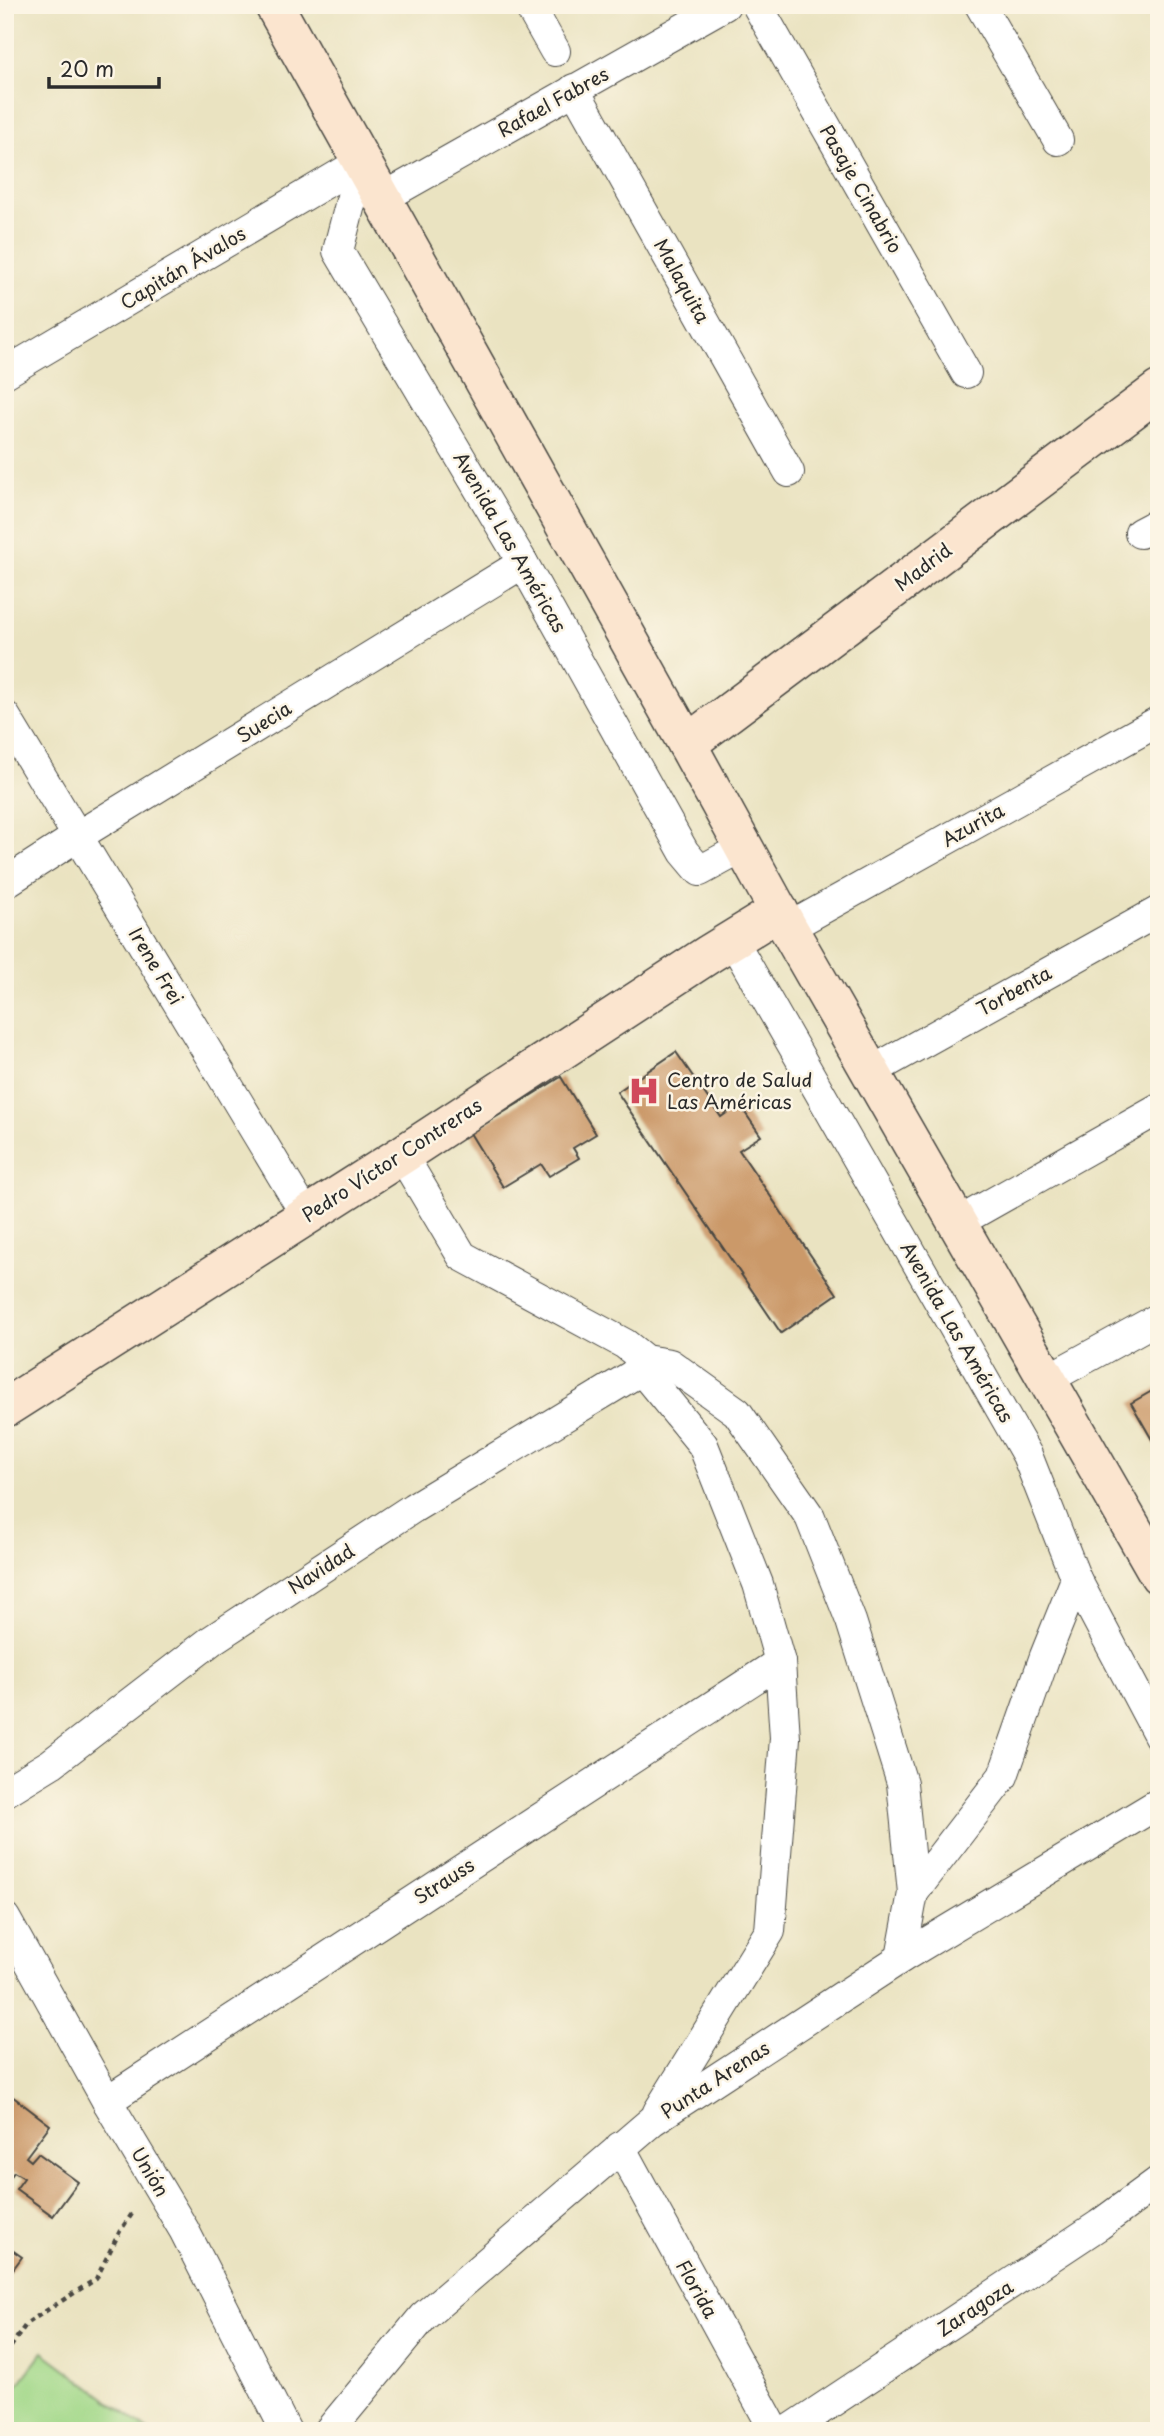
<svg xmlns="http://www.w3.org/2000/svg" width="1164" height="2436" viewBox="0 0 1164 2436" font-family="'Playpen Sans',sans-serif">
  <style>
    .green { fill: #a2d889; stroke: #66825a; stroke-width: 2 }
    .building { fill: #cb9969 }
    .lines { fill: none; stroke-linecap: round; stroke-linejoin: round }
    .street-casing { stroke: #484742; stroke-width: 32 }
    .secondary-casing { stroke: #484742; stroke-width: 41 }
    .path { stroke: #484742; stroke-width: 4.5; stroke-dasharray: 5 5; stroke-linecap: butt }
    .street { stroke: #fff; stroke-width: 30 }
    .secondary { stroke: #fbe5cf; stroke-width: 38 }
    .labels { text-anchor: middle; stroke-width: 5; stroke-linejoin: round; paint-order: stroke }
    .street-label { font-size: 19px; fill: #2b2b2b; stroke: #fcf5e5 }
    .poi-label { font-size: 19px; fill: #2b2b2b; stroke: #fcf5e5; text-anchor: start }
  </style>
  <rect width="100%" height="100%" fill="#fcf5e5"/>
  <filter id="ink" filterUnits="userSpaceOnUse"><feTurbulence type="fractalNoise" baseFrequency=".0143" numOctaves="2"/><feDisplacementMap in="SourceGraphic" scale="14" xChannelSelector="R" yChannelSelector="G"/><feConvolveMatrix kernelMatrix="1 2 1 2 8 2 1 2 1" color-interpolation-filters="sRGB"/></filter>
  <filter id="wash" filterUnits="userSpaceOnUse"><feTurbulence type="fractalNoise" baseFrequency=".00686" numOctaves="4" result="noise"/><feDisplacementMap in="SourceGraphic" scale="28" xChannelSelector="R" yChannelSelector="G"/><feGaussianBlur stdDeviation="1.57" result="paint"/><feColorMatrix in="noise" values="0 0 0 0 0 0 0 0 0 0 0 0 0 0 0 0 0 1.4 0 .05"/><feComposite in="paint" operator="in"/></filter>
  <g filter="url(#wash)">
    <rect width="100%" height="100%" fill="#eae3c1"/>
    <path class="green" d="M43 2352 149 2431H23L5 2417V2402Z"/>
    <g id="blocks">
      <g class="building">
        <path d="M676 1052 721 1117 739 1104 761 1136 739 1150 837 1294 781 1333 617 1092Z"/>
        <path d="M561 1077 596 1134 573 1148 579 1158 549 1176 541 1164 503 1187 470 1133Z"/>
        <path d="M1159 1387V1443L1155 1445 1131 1403Z"/>
        <path d="M12 2096 50 2125 26 2157 31 2161 38 2153 78 2182 53 2216 16 2189 24 2178 14 2172 5 2185V2105Z"/>
        <path d="M5 2245 22 2257 5 2280Z"/>
      </g>
    </g>
  </g>
  <g filter="url(#ink)">
    <use href="#blocks" fill-opacity="0" stroke="#484742" stroke-width="2"/>
    <g class="lines">
      <defs>
        <g id="street">
          <path d="M529 5 555 51"/>
          <path d="M757 5 966 373"/>
          <path d="M980 5 1058 140"/>
          <path d="M574 89 789 472"/>
          <path d="M361 162 338 251 523 563 684 852 700 871 744 847"/>
          <path d="M381 199 725 5"/>
          <path d="M5 373 361 162"/>
          <path d="M1140 533 1159 523"/>
          <path d="M5 716 306 1215"/>
          <path d="M5 883 78 836 523 563"/>
          <path d="M788 928 1159 721"/>
          <path d="M732 939 1027 1455 1076 1579 1159 1736"/>
          <path d="M870 1072 1159 911"/>
          <path d="M402 1155 462 1256 625 1344 645 1360 670 1364 737 1412 810 1517 851 1621 902 1783 913 1893 901 1958"/>
          <path d="M957 1223 1159 1109"/>
          <path d="M645 1360 649 1379 703 1445 758 1584 780 1662 785 1738 770 1931 658 2112"/>
          <path d="M1046 1380 1159 1318"/>
          <path d="M5 1792 52 1763 212 1640 413 1508 633 1375 645 1360"/>
          <path d="M913 1893 1003 1776 1045 1656 1076 1579"/>
          <path d="M5 1918 107 2101 184 2230 286 2431"/>
          <path d="M107 2101 780 1662"/>
          <path d="M620 2147 775 2431"/>
          <path d="M329 2431 423 2317 652 2121 901 1958 1159 1803"/>
          <path d="M788 2431 1099 2225 1159 2181"/>
        </g>
        <g id="secondary">
          <path d="M274 5 687 744 788 928 1159 1575"/>
          <path d="M687 744 1159 390"/>
          <path d="M5 1408 402 1155 709 954 779 911"/>
        </g>
      </defs>
      <use href="#street" class="street-casing"/>
      <use href="#secondary" class="secondary-casing"/>
      <path class="path" d="M5 2355 27 2323 96 2279 120 2231 134 2211"/>
      <use href="#street" class="street"/>
      <use href="#secondary" class="secondary"/>
    </g>
  </g>
  <defs>
    <symbol id="hospital-bare" viewBox="-9 -9 18 18"><path d="M-5-5h3v3.5h4V-5h3V5h-3V1.5h-4V5h-3Z" fill="#d1495b" stroke="#fcf5e5" stroke-width="2.5" paint-order="stroke"/></symbol>
  </defs>
  <g fill-rule="evenodd">
    <use href="#hospital-bare" x="622" y="1069" width="44" height="44"/>
  </g>
  <g class="labels">
    <g class="street-label">
      <text transform="translate(553 102) rotate(-29)" y="7">Rafael Fabres</text>
      <text transform="translate(861 189) rotate(60)" y="7">Pasaje Cinabrio</text>
      <text transform="translate(183 268) rotate(-31)" y="7">Capitán Ávalos</text>
      <text transform="translate(682 281) rotate(61)" y="7">Malaquita</text>
      <text transform="translate(510 542) rotate(60)" y="7">Avenida Las Américas</text>
      <text transform="translate(923 567) rotate(-37)" y="7">Madrid</text>
      <text transform="translate(264 722) rotate(-32)" y="7">Suecia</text>
      <text transform="translate(973 825) rotate(-29)" y="7">Azurita</text>
      <text transform="translate(156 966) rotate(59)" y="7">Irene Frei</text>
      <text transform="translate(1014 991) rotate(-29)" y="7">Torbenta</text>
      <text transform="translate(392 1160) rotate(-33)" y="7">Pedro Víctor Contreras</text>
      <text transform="translate(957 1332) rotate(60)" y="7">Avenida Las Américas</text>
      <text transform="translate(321 1569) rotate(-33)" y="7">Navidad</text>
      <text transform="translate(444 1881) rotate(-33)" y="7">Strauss</text>
      <text transform="translate(715 2080) rotate(-33)" y="7">Punta Arenas</text>
      <text transform="translate(150 2172) rotate(59)" y="7">Unión</text>
      <text transform="translate(697 2289) rotate(61)" y="7">Florida</text>
      <text transform="translate(975 2308) rotate(-33)" y="7">Zaragoza</text>
    </g>
    <g class="poi-label">
      <text x="667" y="1087">Centro de Salud<tspan x="667" dy="22">Las Américas</tspan></text>
    </g>
  </g>
  <rect width="1164" height="2436" fill="none" stroke="#fcf5e5" stroke-width="28"/>
  <path d="M49 77v10h110v-10" fill="none" stroke="#2b2b2b" stroke-width="3.5"/>
  <text x="60" y="77" font-size="21" fill="#2b2b2b" stroke="#fcf5e5" stroke-width="5" paint-order="stroke">20 m</text>
</svg>
